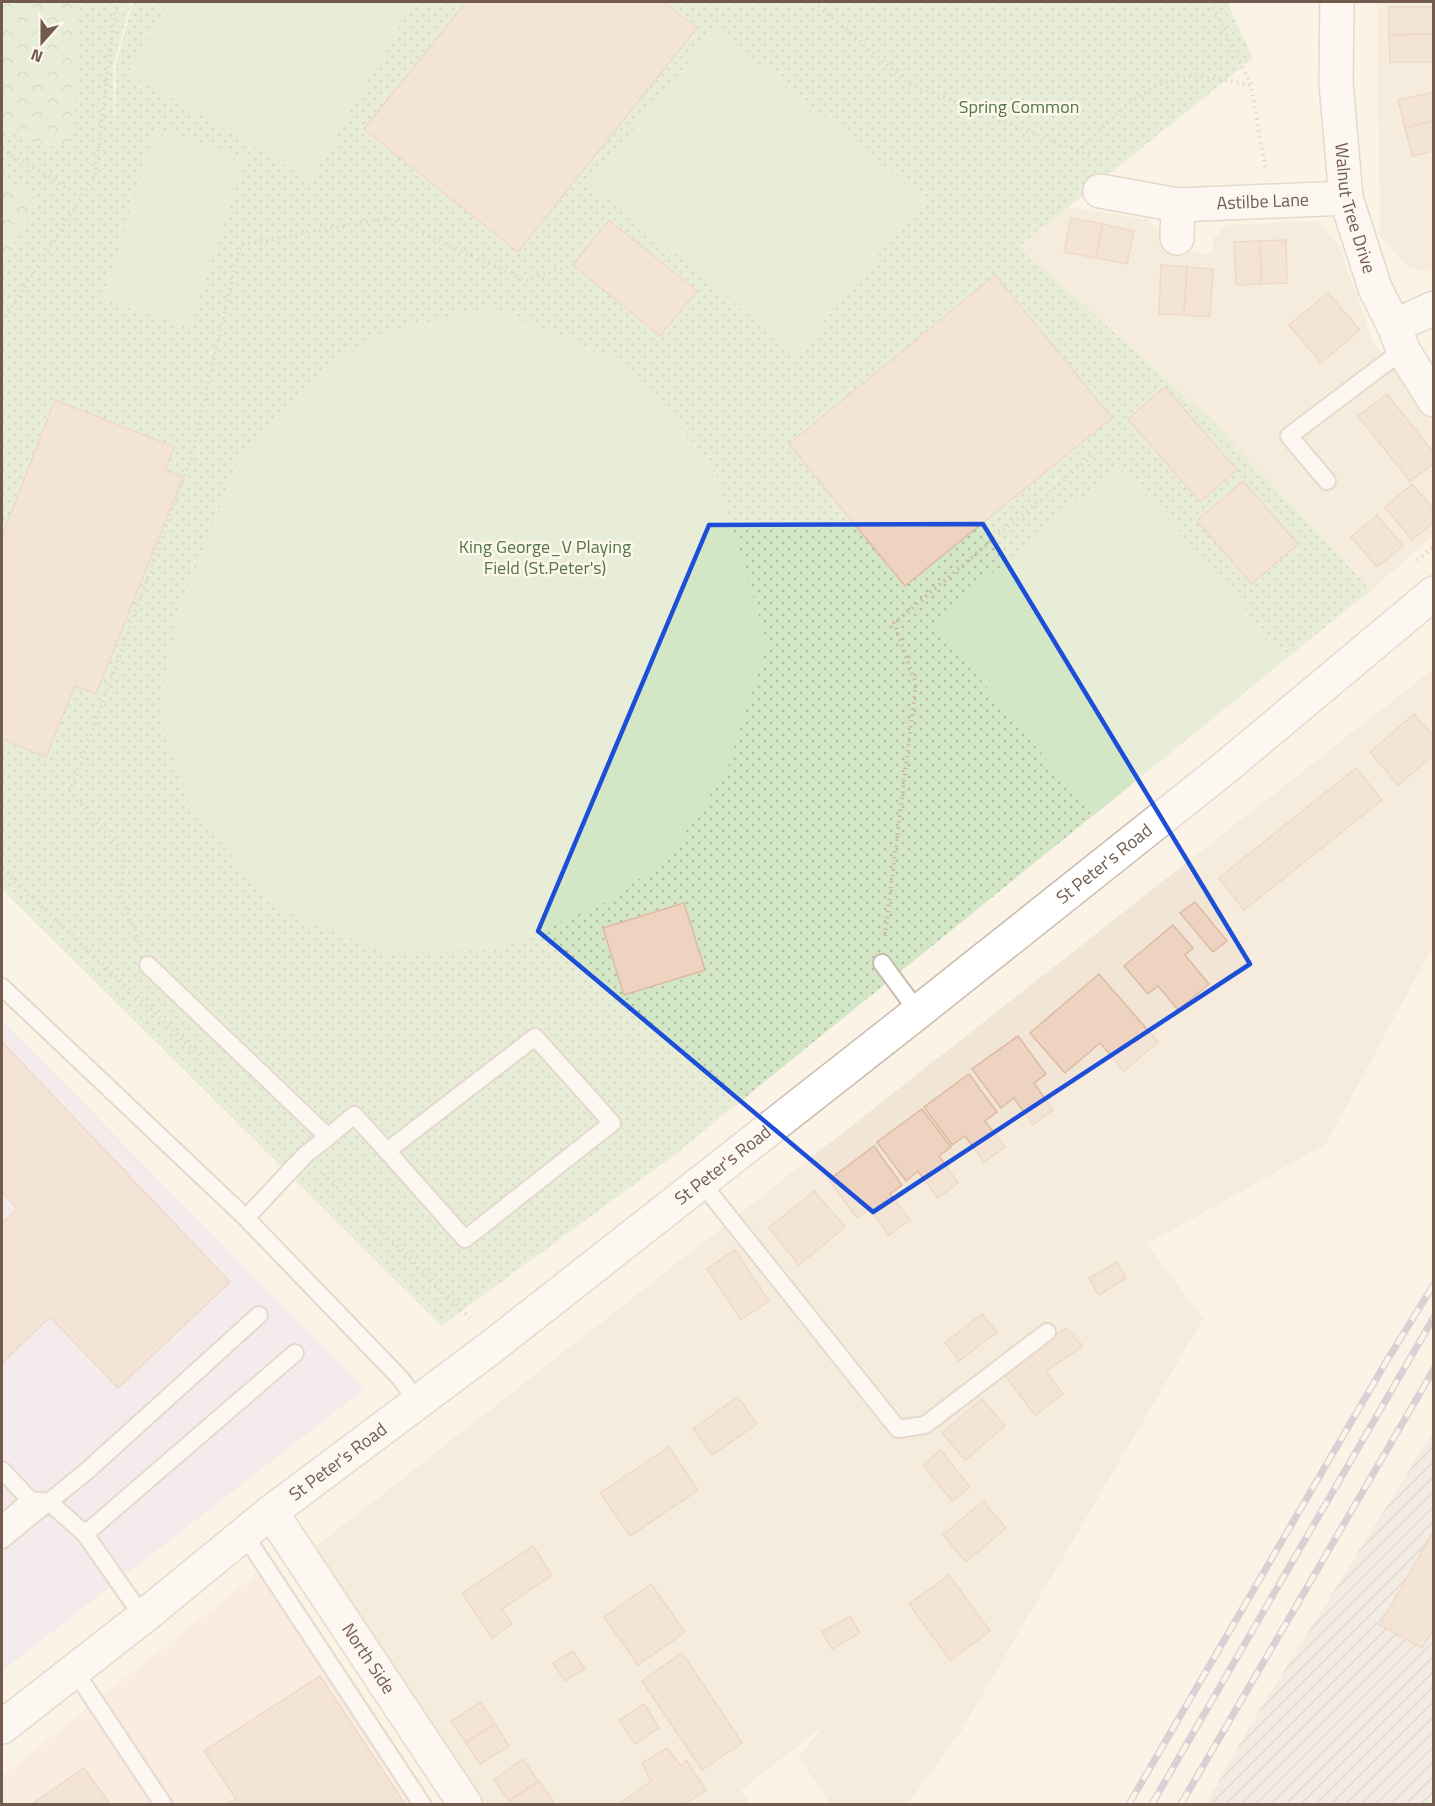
<svg xmlns="http://www.w3.org/2000/svg" width="1435" height="1806" viewBox="0 0 1435 1806" font-family="'Titillium Web',sans-serif">
  <style>
    .residential { fill: #f1e5d5 }
    .commercial { fill: #fae4db }
    .industrial { fill: url(#industrial-furrows) }
    .education { fill: #f0e3f7 }
    .green { fill: url(#green-dots) }
    .forest { fill: url(#forest-crowns) }
    .pitch { fill: #d3e7c6 }
    .building { fill: #eed3c0; stroke: #dfbaa2; stroke-width: 1.5 }
    .lines { fill: none; stroke-linecap: round; stroke-linejoin: round }
    .service-casing { stroke: #cbbbad; stroke-width: 20 }
    .minor-casing { stroke: #cbbbad; stroke-width: 36 }
    .tertiary-casing { stroke: #cbbbad; stroke-width: 36 }
    .path { stroke: #d2b6a3; stroke-width: 4; stroke-dasharray: 1.5 4.5; stroke-linecap: butt }
    .service { stroke: #fff; stroke-width: 16 }
    .minor { stroke: #fff; stroke-width: 33 }
    .tertiary { stroke: #fff; stroke-width: 33 }
    .rail-casing { stroke: #b6a5c3; stroke-width: 7 }
    .rail { stroke: #fdf7ec; stroke-width: 4.5; stroke-dasharray: 14; stroke-linecap: butt }
    .marked { fill: none; stroke: #1d4ed8; stroke-width: 4.5; stroke-linejoin: round }
    .labels { text-anchor: middle; stroke-width: 5; stroke-linejoin: round; paint-order: stroke }
    .park-label { font-size: 18px; fill: #547746; stroke: #fdf7ec }
    .street-label { font-size: 18px; fill: #725b4d; stroke: #fdf7ec }
  </style>
  <defs>
    <pattern id="industrial-furrows" width="10" height="10" patternUnits="userSpaceOnUse" patternTransform="scale(1.5)"><rect width="10" height="10" fill="#ebe5e0"/><path d="M-1 1l2-2M0 10L10 0M9 11l2-2" fill="none" stroke="#c3bdb8"/></pattern>
    <pattern id="green-dots" width="8" height="8" patternUnits="userSpaceOnUse" patternTransform="scale(1.5)"><rect width="8" height="8" fill="#d3e7c6"/><path d="M2 2h.1M6 6h.1" fill="none" stroke="#b0bea3" stroke-width="1.8" stroke-linecap="round"/></pattern>
    <pattern id="forest-crowns" width="20" height="18" patternUnits="userSpaceOnUse" patternTransform="scale(1.5)"><rect width="20" height="18" fill="#d3e7c6"/><path d="M2 6a3 3 0 1 1 6 0M12 15a3 3 0 1 1 6 0" fill="none" stroke="#b0bea3"/></pattern>
  </defs>
  <rect width="100%" height="100%" fill="#faf3e6"/>
  <g class="residential">
    <path d="M1377 2H1433V272L1409 268 1380 236Z"/>
    <path d="M1068 207 1146 219 1160 230 1161 250 1211 254 1214 238 1227 225 1318 221 1339 246 1373 341 1433 422V536L1371 590 1212 420 1019 247Z"/>
    <path d="M1433 669V946L1326 1144 1147 1244 1203 1319 961 1731 908 1804H830L798 1757 825 1725 741 1790 750 1804H446L422 1771 442 1757 308 1553Z"/>
  </g>
  <path class="commercial" d="M274 1560 434 1804H2V1776Z"/>
  <path class="industrial" d="M1433 1432V1804H1206L1251 1724Z"/>
  <path class="education" d="M2 1020 364 1389 2 1671Z"/>
  <path class="green" d="M2 2H131L113 67 115 135 116 64 133 2H1227L1253 58 1019 247 1212 420 1371 590 673 1156 441 1326 2 889Z"/>
  <g class="forest">
    <path d="M2 2H80L73 141 54 147 2 130Z"/>
    <path d="M2 176 36 200 2 269Z"/>
  </g>
  <g class="pitch">
    <path d="M169 2H413L311 179 128 73Z"/>
    <path d="M716 28 925 199 797 354 589 183Z"/>
    <path d="M156 130 244 157 189 328 102 299Z"/>
    <path d="M491 307 618 360 712 463 767 642 727 770 667 860 600 905 494 950 387 953 270 905 188 800 159 711 178 612 237 465 336 359 377 335Z"/>
    <path d="M1121 464 1286 658 1093 816 934 623Z"/>
  </g>
  <g class="building">
    <path d="M466 2H664L697 28 518 252 364 129Z"/>
    <path d="M1389 7H1434V34L1389 35Z"/>
    <path d="M1434 34V62H1390L1389 35Z"/>
    <path d="M1434 92V121L1405 128 1398 100Z"/>
    <path d="M1434 121V151L1412 156 1405 128Z"/>
    <path d="M1071 218 1103 224 1096 258 1064 252Z"/>
    <path d="M609 220 697 291 660 336 573 265Z"/>
    <path d="M1103 224 1134 231 1127 264 1096 258Z"/>
    <path d="M1286 240 1287 283 1261 284 1260 241Z"/>
    <path d="M1260 241 1261 284 1236 285 1234 242Z"/>
    <path d="M1161 265 1187 267 1184 315 1159 314Z"/>
    <path d="M1187 267 1213 269 1210 317 1184 315Z"/>
    <path d="M995 275 1112 418 905 586 789 444Z"/>
    <path d="M1328 293 1360 330 1321 363 1289 325Z"/>
    <path d="M1165 387 1237 470 1200 502 1128 419Z"/>
    <path d="M1387 394 1434 453V463L1410 481 1358 416Z"/>
    <path d="M55 400 174 447 165 470 183 477 96 694 75 686 46 757 2 739V536Z"/>
    <path d="M1243 481 1298 544 1252 584 1197 521Z"/>
    <path d="M1412 484 1434 509V522L1412 540 1385 507Z"/>
    <path d="M1377 515 1403 546 1377 567 1351 537Z"/>
    <path d="M1414 714 1434 737V755L1398 785 1370 752Z"/>
    <path d="M1356 768 1382 800 1244 910 1219 878Z"/>
    <path d="M1195 902 1227 941 1213 952 1180 913Z"/>
    <path d="M684 903 705 970 624 995 603 928Z"/>
    <path d="M1173 925 1193 948 1185 955 1209 984 1178 1010 1158 986 1148 994 1124 966Z"/>
    <path d="M1099 974 1158 1042 1124 1071 1100 1043 1065 1073 1030 1033Z"/>
    <path d="M1018 1036 1046 1074 1034 1083 1053 1110 1033 1125 1014 1098 1001 1108 972 1069Z"/>
    <path d="M2 1042 230 1282 118 1388 50 1317 2 1363V1223L17 1209 2 1192Z"/>
    <path d="M969 1074 997 1112 985 1121 1005 1147 984 1162 965 1136 952 1145 924 1107Z"/>
    <path d="M922 1109 951 1147 939 1156 958 1183 938 1198 918 1171 906 1181 877 1142Z"/>
    <path d="M874 1146 902 1185 890 1194 910 1220 889 1235 870 1209 857 1218 829 1180Z"/>
    <path d="M814 1191 845 1227 799 1265 769 1228Z"/>
    <path d="M735 1250 769 1301 741 1320 707 1269Z"/>
    <path d="M1117 1262 1126 1278 1099 1295 1089 1278Z"/>
    <path d="M982 1314 997 1332 959 1361 945 1343Z"/>
    <path d="M1066 1328 1083 1346 1046 1371 1063 1394 1035 1415 1004 1374Z"/>
    <path d="M738 1397 757 1424 712 1455 693 1429Z"/>
    <path d="M982 1399 1005 1426 965 1460 942 1433Z"/>
    <path d="M669 1447 698 1490 630 1536 600 1493Z"/>
    <path d="M941 1450 970 1487 952 1501 923 1465Z"/>
    <path d="M983 1501 1006 1528 966 1562 943 1535Z"/>
    <path d="M1431 1535 1434 1537V1628L1422 1648 1380 1625Z"/>
    <path d="M533 1546 552 1575 502 1609 512 1624 492 1638 462 1593Z"/>
    <path d="M949 1575 990 1631 950 1660 909 1604Z"/>
    <path d="M651 1584 685 1632 638 1665 604 1617Z"/>
    <path d="M850 1616 860 1633 832 1649 822 1632Z"/>
    <path d="M573 1651 585 1669 565 1681 553 1663Z"/>
    <path d="M682 1653 742 1743 702 1770 642 1681Z"/>
    <path d="M320 1676 405 1804H227L236 1799 204 1751Z"/>
    <path d="M481 1702 495 1724 466 1743 451 1721Z"/>
    <path d="M644 1704 659 1728 635 1744 619 1720Z"/>
    <path d="M495 1724 509 1746 480 1764 466 1743Z"/>
    <path d="M667 1748 681 1766 686 1760 706 1790 685 1804H619L651 1781 642 1763Z"/>
    <path d="M523 1759 538 1781 509 1801 494 1780Z"/>
    <path d="M84 1768 110 1804H32Z"/>
    <path d="M539 1781 554 1802 550 1804H512L510 1801Z"/>
  </g>
  <g class="lines">
    <defs>
      <g id="service">
        <path d="M1327 481 1289 436 1403 350"/>
        <path d="M882 963 918 1012"/>
        <path d="M148 965 328 1137 305 1155 246 1218"/>
        <path d="M2 987 246 1218 401 1379 417 1402"/>
        <path d="M328 1137 354 1115 387 1151 535 1037 612 1123 465 1239 387 1151"/>
        <path d="M701 1182 898 1429 925 1425 1047 1332"/>
        <path d="M2 1470 30 1500 49 1502 85 1534 143 1617"/>
        <path d="M2 1524 30 1500"/>
        <path d="M85 1534 295 1353"/>
        <path d="M244 1534 422 1804"/>
        <path d="M2 1540 88 1470 259 1315"/>
        <path d="M74 1670 163 1804"/>
      </g>
      <g id="minor">
        <path id="s1" d="M1337 2 1336 83 1346 198 1375 288 1394 326 1403 350 1434 400"/>
        <path id="s2" d="M1100 191 1178 205 1346 198"/>
        <path d="M1177 238 1178 205"/>
        <path d="M1394 326 1434 308"/>
        <path id="s3" d="M271 1512 465 1804"/>
      </g>
      <g id="tertiary">
        <path id="s4" d="M2 1727 143 1617 271 1512 494 1345 918 1012 1221 771 1434 593"/>
      </g>
    </defs>
    <use href="#service" class="service-casing"/>
    <use href="#minor" class="minor-casing"/>
    <use href="#tertiary" class="tertiary-casing"/>
    <g class="path">
      <path d="M814 2 908 83 1090 156"/>
      <path d="M1211 2 1251 85 1265 167"/>
      <path d="M2 149 82 197"/>
      <path d="M1077 152C1111 120 1148 74 1200 77 1217 78 1234 82 1251 85"/>
      <path d="M2 322 95 176 116 2"/>
      <path d="M1417 560 1434 547"/>
      <path d="M2 869 199 1055"/>
      <path d="M885 936 916 684 894 623 1093 455"/>
      <path d="M139 942 121 896 124 853 70 792 192 455 240 245 387 218 526 280 573 265"/>
      <path d="M324 1174 470 1318"/>
    </g>
    <use href="#service" class="service"/>
    <use href="#minor" class="minor"/>
    <use href="#tertiary" class="tertiary"/>
    <defs>
      <g id="rail">
        <path d="M1129 1804 1386 1362 1434 1284"/>
        <path d="M1152 1804 1434 1317"/>
        <path d="M1181 1804 1434 1369"/>
      </g>
    </defs>
    <use href="#rail" class="rail-casing"/>
    <use href="#rail" class="rail"/>
  </g>
  <path d="M0 0H1435V1806H0ZM983 524 1250 964 873 1212 538 931 709 525Z" fill="#faf3e6" fill-opacity=".55" fill-rule="evenodd"/>
  <path class="marked" d="M983 524 1250 964 873 1212 538 931 709 525Z"/>
  <g class="labels">
    <g class="park-label">
      <text x="1019" y="113">Spring Common</text>
      <text x="545" y="553">King George_V Playing<tspan x="545" dy="21">Field (St.Peter's)</tspan></text>
    </g>
    <g class="street-label">
      <text dy="6" stroke="none"><textPath href="#s2" startOffset="164">Astilbe Lane</textPath></text>
      <text dy="6" stroke="none"><textPath href="#s1" startOffset="208">Walnut Tree Drive</textPath></text>
      <text dy="6" stroke="none"><textPath href="#s4" startOffset="1400">St Peter's Road</textPath></text>
      <text dy="6" stroke="none"><textPath href="#s4" startOffset="914">St Peter's Road</textPath></text>
      <text dy="6" stroke="none"><textPath href="#s4" startOffset="428">St Peter's Road</textPath></text>
      <text dy="6" stroke="none"><textPath href="#s3" startOffset="176">North Side</textPath></text>
    </g>
  </g>
  <rect width="1435" height="1806" fill="none" stroke="#725b4d" stroke-width="6"/>
  <g transform="translate(42 42) rotate(201)" stroke="#fdf7ec" stroke-width="4.5" paint-order="stroke">
  <path d="M0-4.5L10 22L0 15L-10 22Z" fill="#725b4d"/>
  <text y="-9" font-size="16" font-weight="bold" text-anchor="middle" fill="#725b4d">N</text>
  </g>
</svg>
